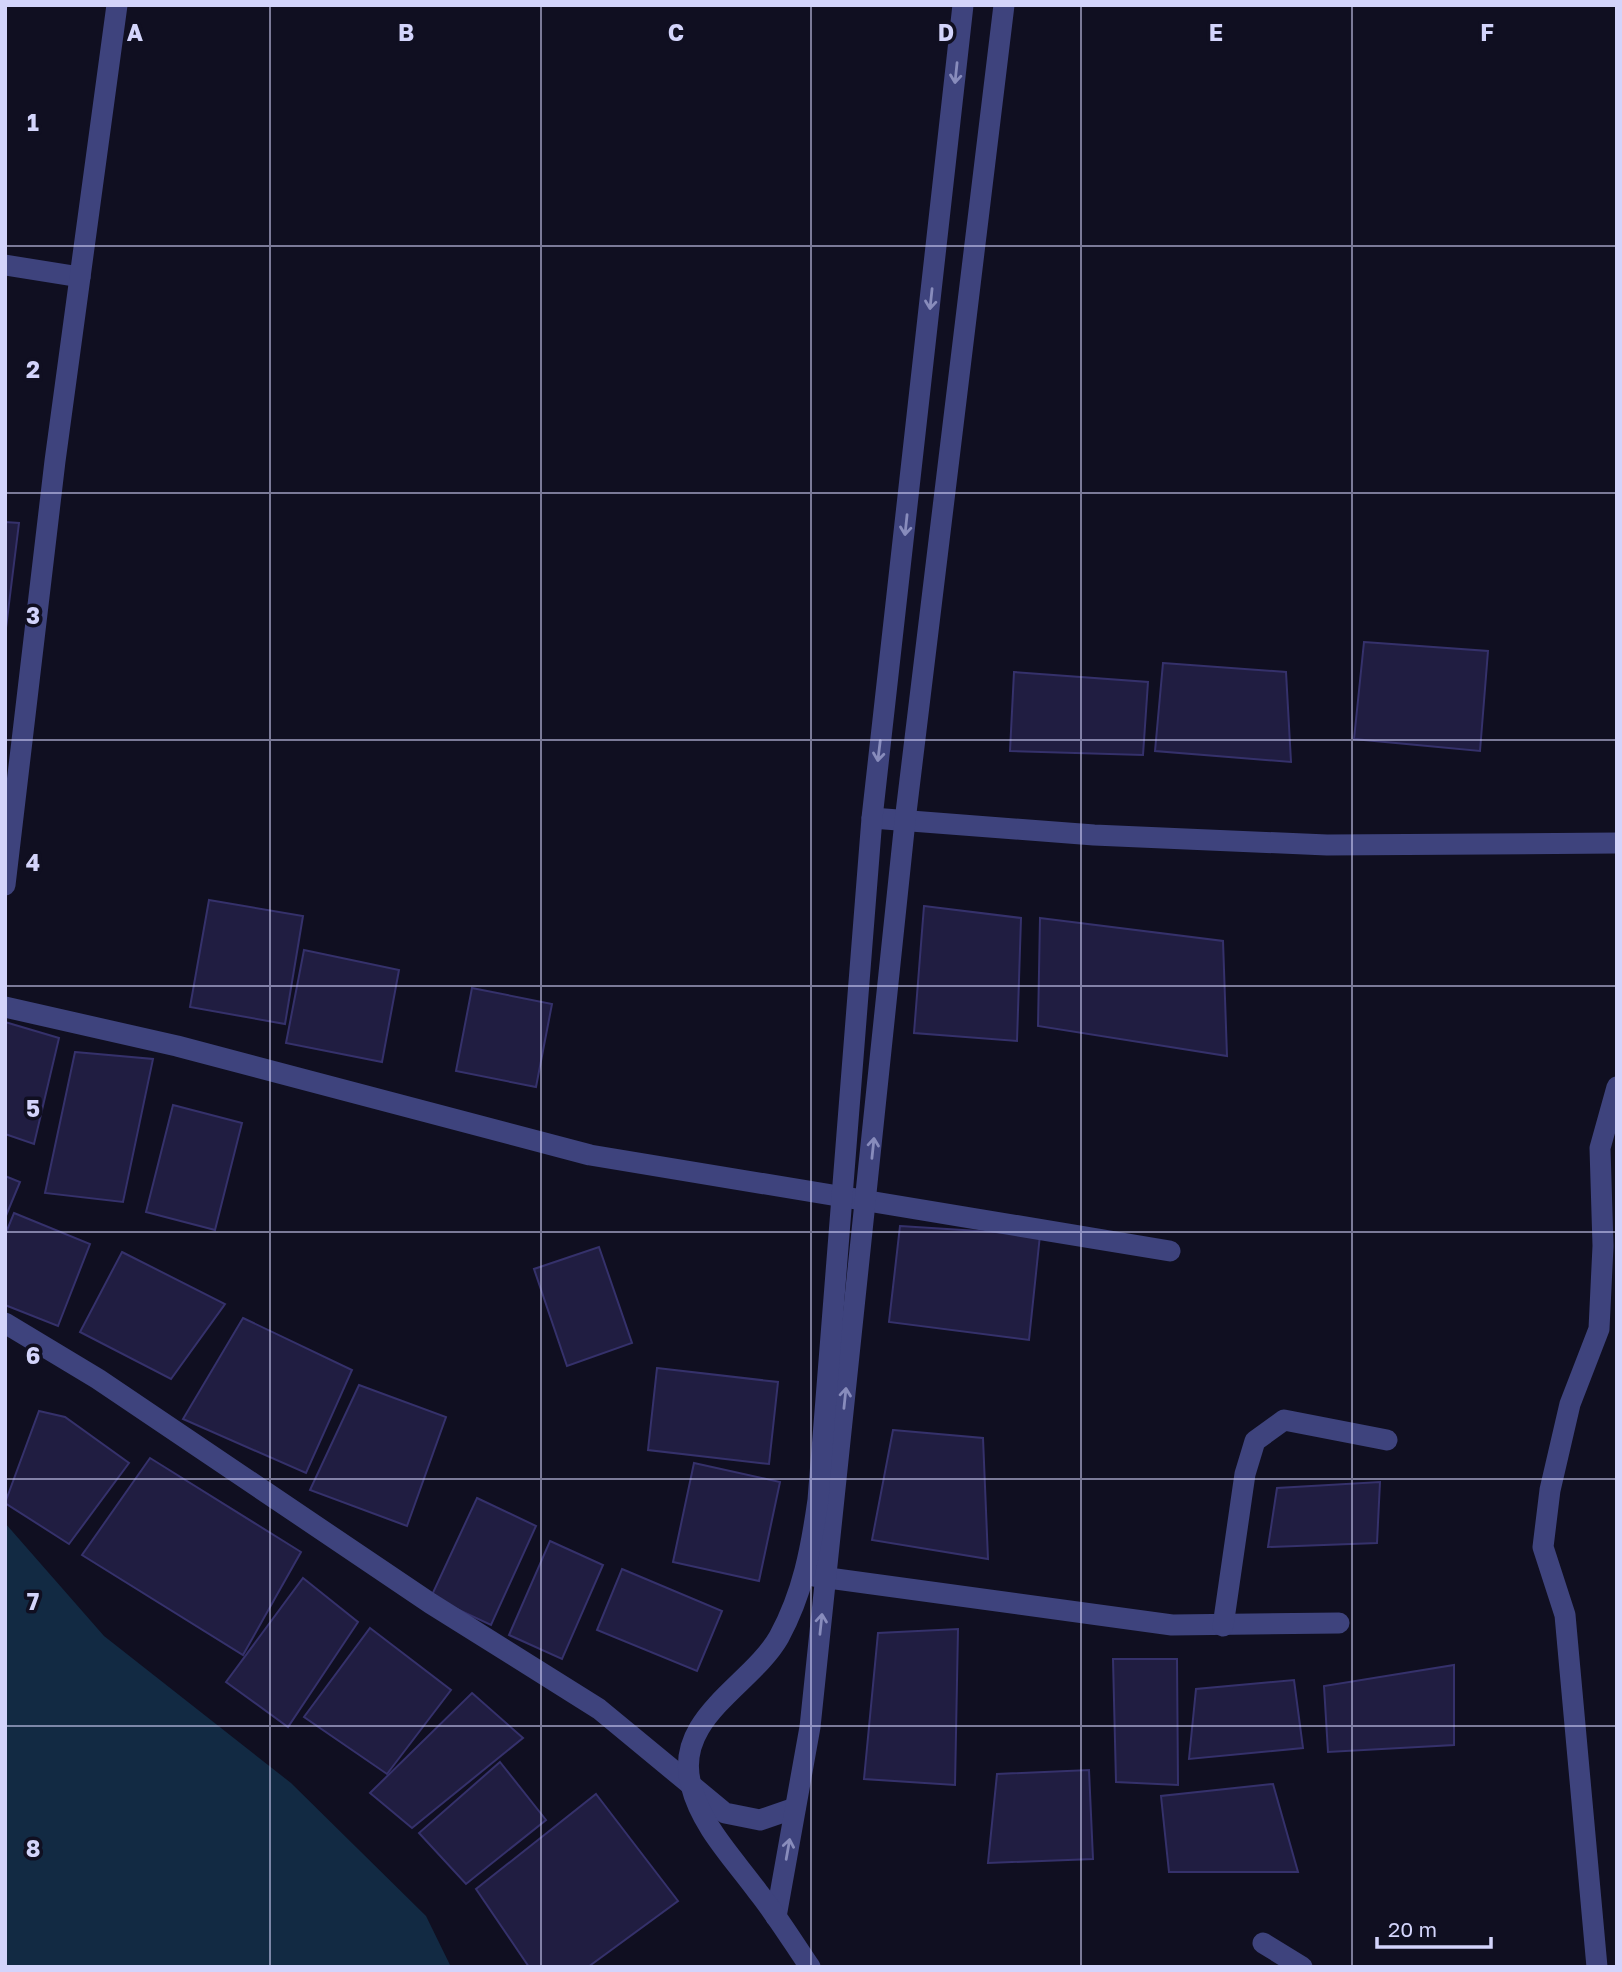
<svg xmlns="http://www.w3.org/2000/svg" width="1622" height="1972" viewBox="0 0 1622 1972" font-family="'Golos Text',sans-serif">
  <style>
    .water { fill: #122a43 }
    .building { fill: #201d41; stroke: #35316b; stroke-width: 2 }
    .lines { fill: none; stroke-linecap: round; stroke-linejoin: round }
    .minor { stroke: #3e437d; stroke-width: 21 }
    .oneway { stroke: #888cbc }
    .grid { fill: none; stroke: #d3d4fb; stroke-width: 2; stroke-opacity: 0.55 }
    .grid-label { font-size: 23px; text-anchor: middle; font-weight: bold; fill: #d3d4fb; stroke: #100f21; stroke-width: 7; stroke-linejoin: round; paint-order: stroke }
  </style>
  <rect width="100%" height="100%" fill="#100f21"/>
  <path class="water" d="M5 1523 104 1636 291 1783 426 1916 451 1967H5Z"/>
  <g class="building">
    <path d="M5 522 19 523 5 636Z"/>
    <path d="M1364 642 1488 651 1480 751 1354 739Z"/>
    <path d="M1163 663 1286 672 1291 762 1155 751Z"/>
    <path d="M1014 672 1148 682 1143 755 1010 751Z"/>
    <path d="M209 900 303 916 285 1024 190 1007Z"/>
    <path d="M924 906 1021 918 1017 1041 914 1033Z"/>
    <path d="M1040 918 1223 941 1227 1056 1038 1026Z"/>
    <path d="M304 950 399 970 382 1062 286 1043Z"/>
    <path d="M472 988 552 1004 536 1087 456 1071Z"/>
    <path d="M5 1022 59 1038 34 1144 5 1134Z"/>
    <path d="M75 1052 153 1059 123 1202 45 1193Z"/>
    <path d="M173 1105 242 1123 215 1230 146 1212Z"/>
    <path d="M5 1176 20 1182 5 1218Z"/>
    <path d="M14 1213 90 1244 58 1326 5 1305V1235Z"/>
    <path d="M900 1226 1040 1235 1029 1340 889 1322Z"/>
    <path d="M599 1247 632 1343 567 1366 534 1269Z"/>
    <path d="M122 1252 225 1304 171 1379 80 1332Z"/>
    <path d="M243 1318 352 1370 306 1473 183 1419Z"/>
    <path d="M657 1368 778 1382 769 1464 648 1450Z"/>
    <path d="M359 1385 446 1417 407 1526 310 1490Z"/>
    <path d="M39 1411 65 1417 129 1463 69 1544 5 1503Z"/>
    <path d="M893 1430 983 1438 988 1559 872 1540Z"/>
    <path d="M150 1458 301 1552 243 1655 82 1555Z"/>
    <path d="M694 1463 780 1482 759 1581 673 1562Z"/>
    <path d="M1380 1482 1377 1543 1268 1547 1277 1488Z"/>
    <path d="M477 1498 536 1526 491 1625 431 1597Z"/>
    <path d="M550 1541 603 1565 562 1659 509 1635Z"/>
    <path d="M622 1569 722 1611 697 1671 597 1630Z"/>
    <path d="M303 1578 358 1622 288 1727 226 1682Z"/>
    <path d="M370 1628 451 1690 387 1774 304 1717Z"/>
    <path d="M958 1629 955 1785 864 1779 878 1633Z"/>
    <path d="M1113 1659H1177L1178 1785 1116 1782Z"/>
    <path d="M1454 1665V1745L1328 1752 1324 1686Z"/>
    <path d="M1294 1680 1303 1748 1189 1759 1196 1689Z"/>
    <path d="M472 1693 523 1738 412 1828 370 1793Z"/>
    <path d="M500 1762 546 1820 466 1884 419 1833Z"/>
    <path d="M1089 1770 1093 1859 988 1863 997 1774Z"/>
    <path d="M1273 1784 1298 1872H1169L1161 1796Z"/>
    <path d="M596 1794 678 1901 588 1967H529L476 1889Z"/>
  </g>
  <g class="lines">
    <g class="minor">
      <path d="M5 265 80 277"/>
      <path d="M872 818 1094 835 1327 845 1617 843"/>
      <path d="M5 885 55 461 117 5"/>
      <path d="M5 1007 177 1046 590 1155 1170 1251"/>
      <path d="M5 1323 98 1379 430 1603 599 1709 725 1813 760 1820 795 1808"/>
      <path d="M814 1576 1172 1625 1339 1623"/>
      <path d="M1223 1626 1245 1474 1255 1441 1284 1420 1387 1440"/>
      <path d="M776 1917 810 1727 905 821 1004 5"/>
      <path d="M1263 1943 1302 1967"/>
      <path d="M810 1967C793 1942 777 1916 758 1892 734 1859 701 1826 691 1785 673 1718 751 1686 779 1637 803 1593 811 1549 818 1500L872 818 963 5"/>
      <path d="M1597 1967 1565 1615 1543 1547 1550 1490 1570 1404 1599 1329 1603 1246 1600 1148 1617 1087"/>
    </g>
  </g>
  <defs><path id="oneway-shaft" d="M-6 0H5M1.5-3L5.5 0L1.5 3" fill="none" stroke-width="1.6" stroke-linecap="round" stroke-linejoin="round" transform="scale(1.75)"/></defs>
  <g class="oneway">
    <use href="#oneway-shaft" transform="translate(956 73) rotate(96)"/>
    <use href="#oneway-shaft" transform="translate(931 299) rotate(96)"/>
    <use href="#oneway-shaft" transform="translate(906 525) rotate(96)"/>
    <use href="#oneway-shaft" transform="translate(879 751) rotate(97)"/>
    <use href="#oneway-shaft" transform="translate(873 1148) rotate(-84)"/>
    <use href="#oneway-shaft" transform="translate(845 1398) rotate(-84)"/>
    <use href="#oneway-shaft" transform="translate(821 1624) rotate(-84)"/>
    <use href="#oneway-shaft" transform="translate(788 1849) rotate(-80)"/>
  </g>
  <path class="grid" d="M270 5V1967M541 5V1967M811 5V1967M1081 5V1967M1352 5V1967M5 246H1617M5 493H1617M5 740H1617M5 986H1617M5 1232H1617M5 1479H1617M5 1726H1617"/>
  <g class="grid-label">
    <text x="135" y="41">A</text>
    <text x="406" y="41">B</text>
    <text x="676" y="41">C</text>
    <text x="946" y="41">D</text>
    <text x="1216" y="41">E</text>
    <text x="1487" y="41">F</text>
    <text x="33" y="131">1</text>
    <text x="33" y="378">2</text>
    <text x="33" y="624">3</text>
    <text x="33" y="871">4</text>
    <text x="33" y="1117">5</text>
    <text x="33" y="1364">6</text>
    <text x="33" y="1610">7</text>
    <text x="33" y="1857">8</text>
  </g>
  <rect width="1622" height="1972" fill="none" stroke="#d3d4fb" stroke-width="14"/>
  <path d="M1377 1937v10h114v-10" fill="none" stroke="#d3d4fb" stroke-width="3.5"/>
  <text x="1388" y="1937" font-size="21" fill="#d3d4fb" stroke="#100f21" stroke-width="5" paint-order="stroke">20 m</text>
</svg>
